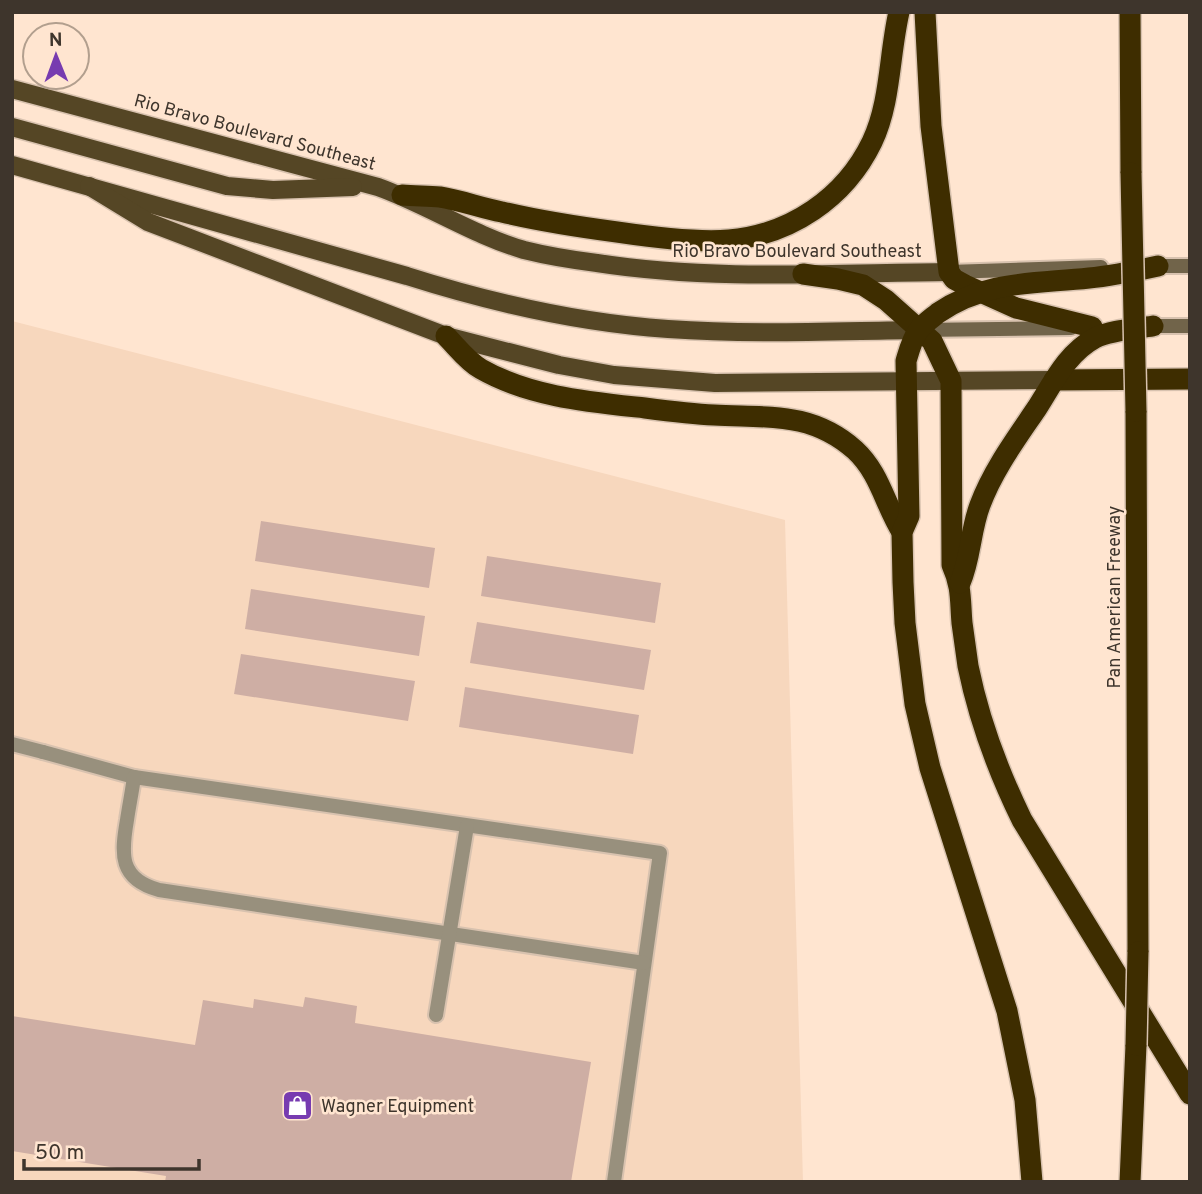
<svg xmlns="http://www.w3.org/2000/svg" width="1202" height="1194" viewBox="0 0 1202 1194" font-family="Overpass,sans-serif">
  <style>
    .built { fill: #f7d7bd }
    .building { fill: #ceaea4 }
    .lines { fill: none; stroke-linecap: round; stroke-linejoin: round }
    .service-casing { stroke: #d8c2af; stroke-width: 18 }
    .minor-casing { stroke: #d8c2af; stroke-width: 18 }
    .secondary-casing { stroke: #d8c2af; stroke-width: 18 }
    .primary-casing { stroke: #d8c2af; stroke-width: 21 }
    .motorway-casing { stroke: #d8c2af; stroke-width: 24 }
    .service { stroke: #98907d; stroke-width: 14 }
    .minor { stroke: #98907d; stroke-width: 14 }
    .secondary { stroke: #71644a; stroke-width: 14 }
    .primary { stroke: #554625; stroke-width: 18 }
    .motorway { stroke: #3e2d00; stroke-width: 21 }
    .motorway-bridge-casing { stroke: #d8c2af; stroke-width: 24; stroke-linecap: butt }
    .motorway-bridge { stroke: #3e2d00; stroke-width: 21 }
    .labels { text-anchor: middle; stroke-width: 5; stroke-linejoin: round; paint-order: stroke }
    .street-label { font-size: 18px; fill: #3e352c; stroke: #ffe5d0 }
    .poi-label { font-size: 18px; fill: #3e352c; stroke: #ffe5d0; text-anchor: start }
  </style>
  <rect width="100%" height="100%" fill="#ffe5d0"/>
  <path class="built" d="M12 321 785 520 803 1182H12Z"/>
  <g class="building">
    <path d="M261 521 435 548 429 588 255 561Z"/>
    <path d="M487 556 661 583 655 623 481 596Z"/>
    <path d="M251 589 425 616 419 656 245 629Z"/>
    <path d="M477 622 651 650 644 690 470 663Z"/>
    <path d="M241 654 415 681 408 721 234 694Z"/>
    <path d="M465 687 639 715 633 754 459 727Z"/>
    <path d="M305 997 357 1006 355 1023 591 1062 571 1182H165L166 1176 12 1151V1016L195 1045 203 1000 253 1008 254 999 303 1007Z"/>
  </g>
  <g class="lines">
    <defs>
      <g id="service">
        <path d="M43 752 134 777 660 853 614 1182"/>
        <path d="M134 777C132 792 129 806 127 820 121 854 119 879 159 890L644 963"/>
        <path d="M436 1015 467 826"/>
      </g>
      <path id="minor" d="M12 744 43 752"/>
      <g id="secondary">
        <path d="M1149 266H1190"/>
        <path d="M949 272 1101 267"/>
        <path d="M1144 326H1190"/>
        <path d="M919 330 1071 328"/>
      </g>
      <g id="primary">
        <path d="M12 89 378 187C428 205 473 235 524 250 548 256 573 260 597 263 713 281 832 273 949 272"/>
        <path d="M12 127 227 186 273 190 353 187"/>
        <path d="M12 165 407 276C492 303 578 323 668 329 751 335 835 331 919 330"/>
        <path d="M89 186 148 222 446 336 559 365 614 375 715 383 1054 380"/>
      </g>
      <g id="motorway">
        <path d="M925 12 931 126 949 272 954 279 965 285 1016 308 1092 327"/>
        <path d="M1130 12 1131 173"/>
        <path d="M402 195C415 196 427 196 440 197 460 200 481 208 502 212 540 221 579 227 617 232 651 237 695 243 729 240 790 235 845 198 872 142 891 102 889 55 899 12"/>
        <path d="M803 274 838 279 863 285 886 300 932 341 951 381 952 565C962 587 960 600 962 623 964 638 966 652 968 666 979 720 998 771 1022 820L1190 1094"/>
        <path d="M446 336C457 347 467 361 481 369 530 397 590 402 645 408 668 411 691 414 714 415 767 418 811 411 855 450 880 473 885 505 902 532"/>
        <path d="M1054 380 1190 379"/>
        <path d="M1136 411 1138 952"/>
        <path d="M960 583C971 558 970 531 980 505 993 470 1016 439 1037 408 1053 383 1067 353 1095 338 1112 330 1134 329 1153 326"/>
        <path d="M1032 1182 1025 1100 1007 1011 930 768 915 704 905 623 903 582 902 532 909 516 906 361C909 351 912 339 918 331 923 324 932 318 938 313 986 280 1034 284 1089 278 1112 276 1135 271 1158 266"/>
        <path d="M1130 1182 1136 1045"/>
      </g>
    </defs>
    <use href="#service" class="service-casing"/>
    <use href="#minor" class="minor-casing"/>
    <use href="#secondary" class="secondary-casing"/>
    <use href="#primary" class="primary-casing"/>
    <use href="#motorway" class="motorway-casing"/>
    <use href="#service" class="service"/>
    <use href="#minor" class="minor"/>
    <use href="#secondary" class="secondary"/>
    <use href="#primary" class="primary"/>
    <use href="#motorway" class="motorway"/>
    <defs>
      <g id="motorway-bridge">
        <path d="M1131 173 1136 411"/>
        <path d="M1136 1045 1138 952"/>
      </g>
    </defs>
    <use href="#motorway-bridge" class="motorway-bridge-casing"/>
    <use href="#motorway-bridge" class="motorway-bridge"/>
  </g>
  <defs>
    <symbol id="shop-square" viewBox="-11 -11 22 22"><rect x="-9" y="-9" width="18" height="18" rx="4" fill="#773bb0" stroke="#ffe5d0"/><path d="M-5-2.5h2.3a2.7 3.5 0 0 1 5.4 0H5L5.5 6h-11ZM-1.5-2.5h3a1.5 2.3 0 0 0-3 0Z" fill="#fff"/></symbol>
  </defs>
  <g fill-rule="evenodd">
    <use href="#shop-square" x="280" y="1088" width="35" height="35"/>
  </g>
  <g class="labels">
    <g class="street-label">
      <text transform="translate(255 132) rotate(15)" y="6">Rio Bravo Boulevard Southeast</text>
      <text x="797" y="257">Rio Bravo Boulevard Southeast</text>
      <text transform="translate(1114 597) rotate(-90)" y="6">Pan American Freeway</text>
    </g>
    <g class="poi-label">
      <text x="321" y="1112">Wagner Equipment</text>
    </g>
  </g>
  <rect width="1202" height="1194" fill="none" stroke="#3e352c" stroke-width="28"/>
  <g transform="translate(56 56) rotate(359)"><circle r="33" fill="#ffe5d0" stroke="#b29f8e" stroke-width="2"/>
  <path d="M0-5L12 26L0 18L-12 26Z" fill="#773bb0"/>
  <text y="-10" font-size="19" font-weight="bold" text-anchor="middle" fill="#3e352c">N</text>
  </g>
  <path d="M24 1159v10h175v-10" fill="none" stroke="#3e352c" stroke-width="3.5"/>
  <text x="35" y="1159" font-size="21" fill="#3e352c" stroke="#ffe5d0" stroke-width="5" paint-order="stroke">50 m</text>
</svg>
